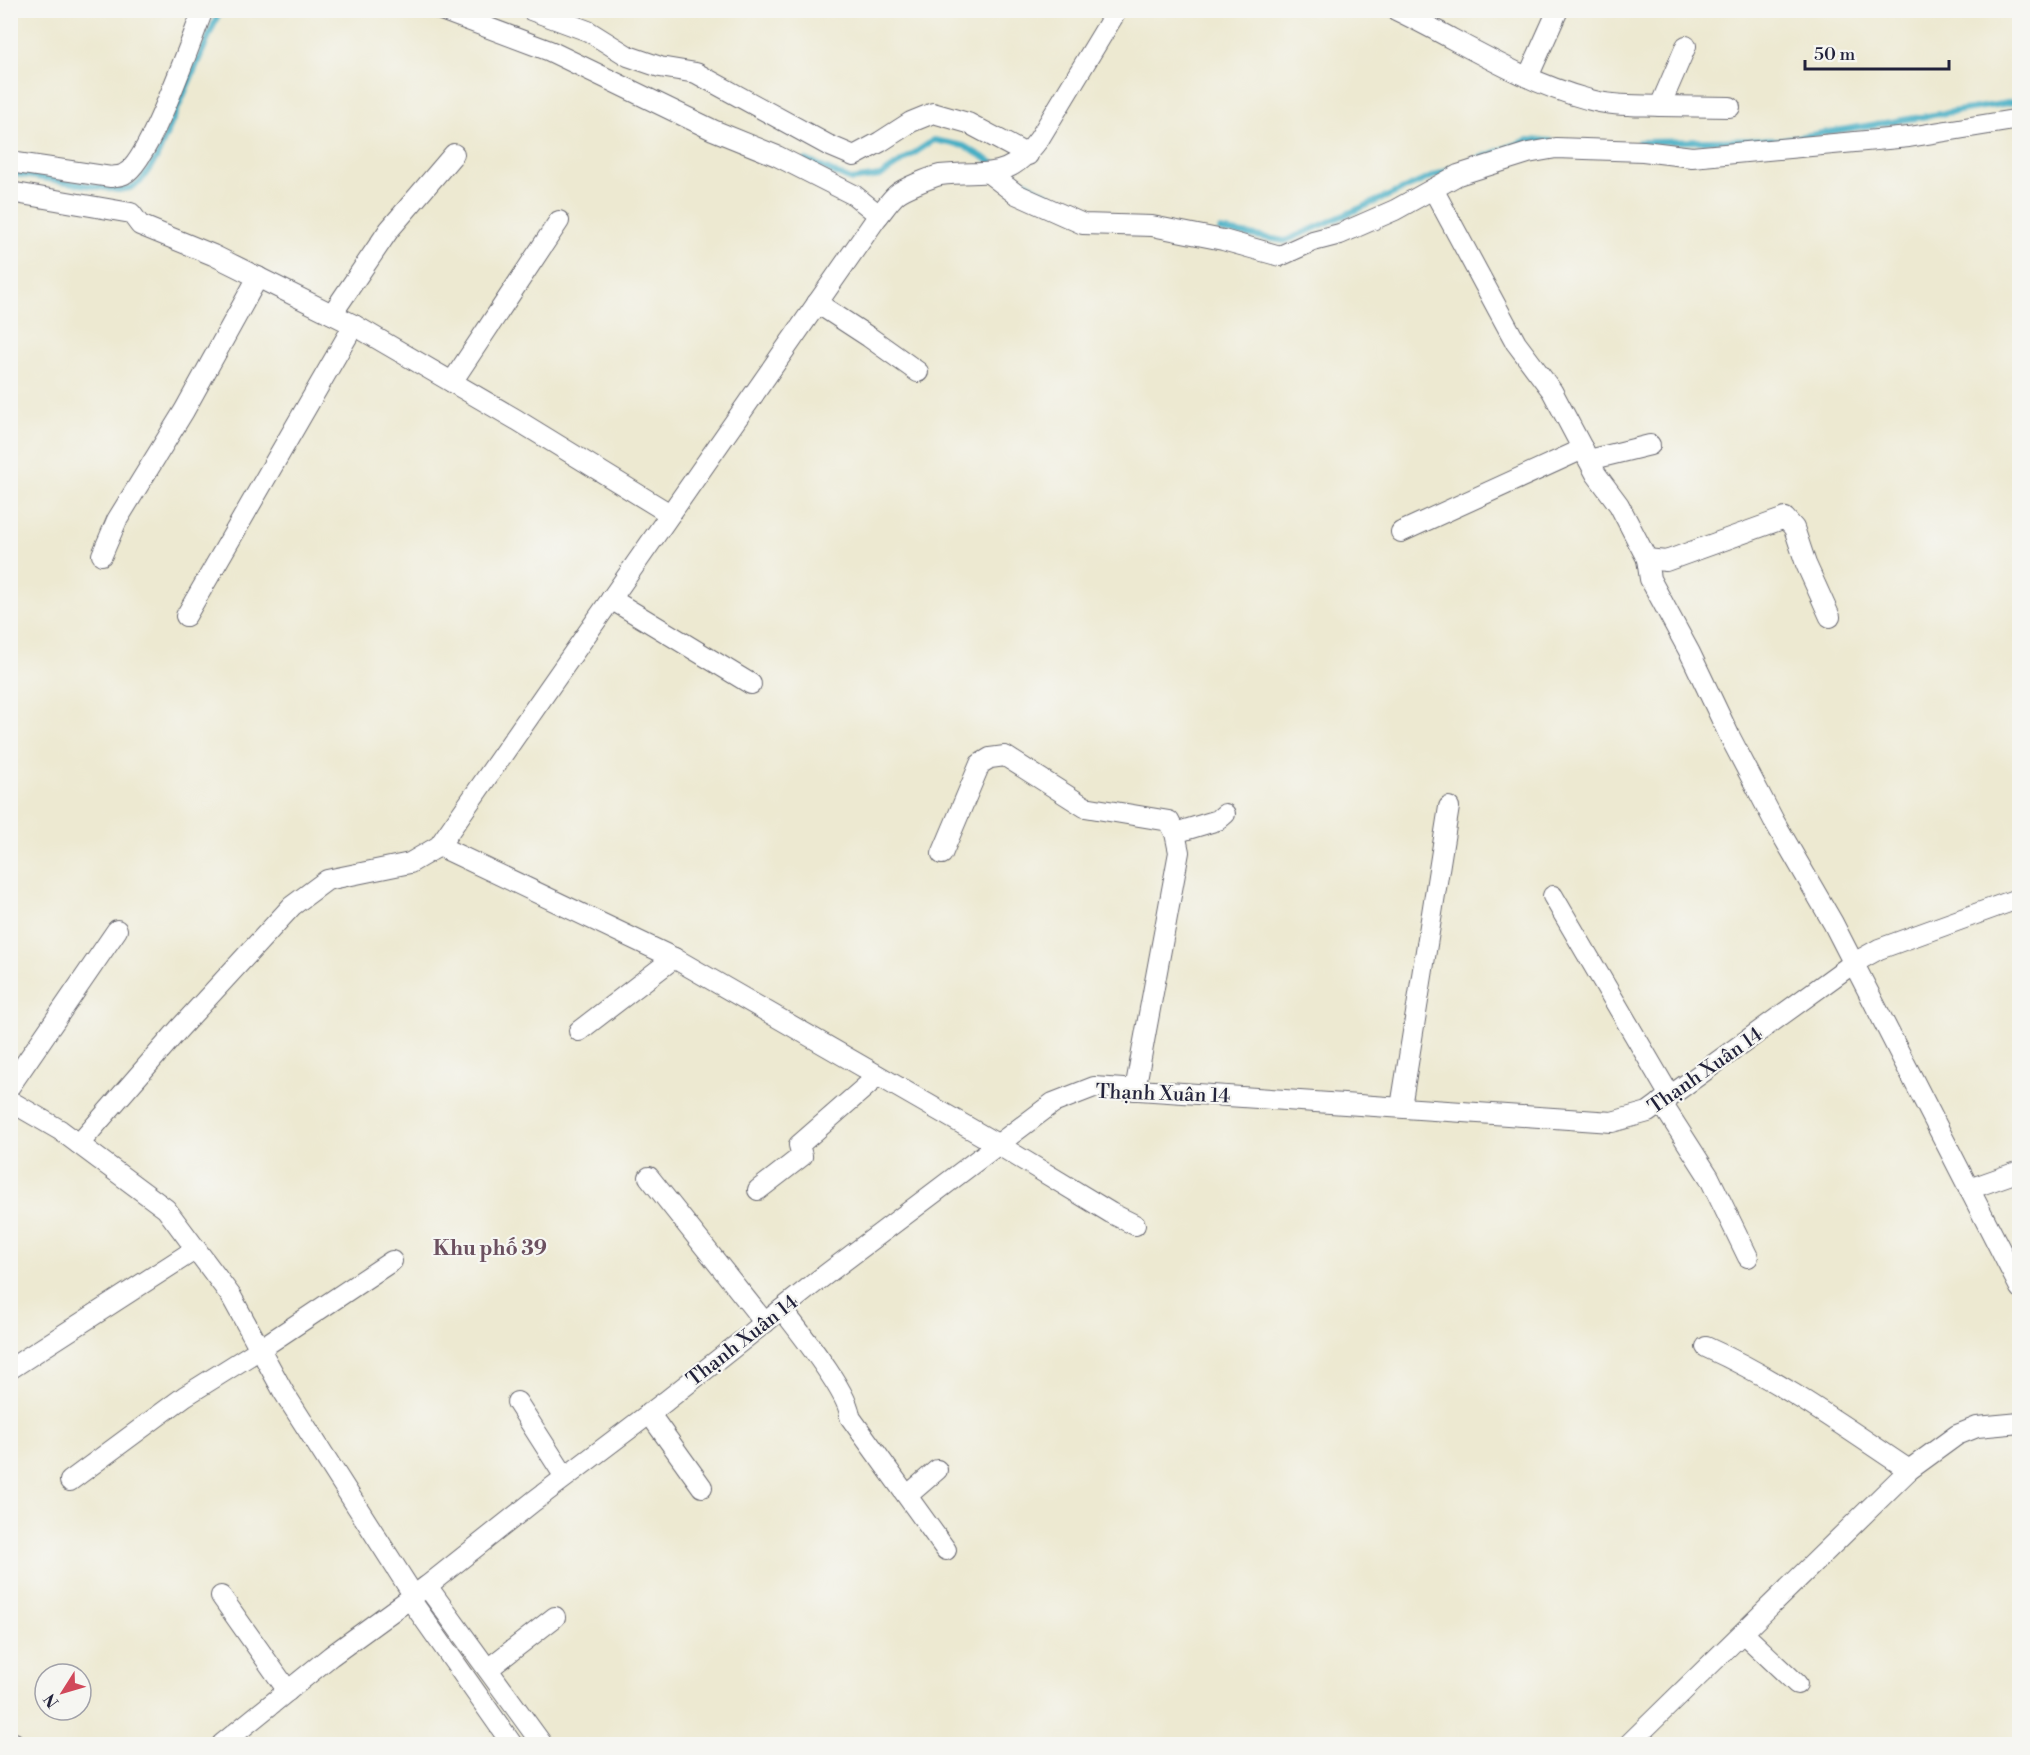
<svg xmlns="http://www.w3.org/2000/svg" width="2030" height="1755" viewBox="0 0 2030 1755" font-family="'Libre Bodoni',serif">
  <style>
    .lines { fill: none; stroke-linecap: round; stroke-linejoin: round }
    .stream { stroke: #46afc5; stroke-width: 6 }
    .minor-casing { stroke: #696870; stroke-width: 22 }
    .minor { stroke: #fff; stroke-width: 20 }
    .labels { text-anchor: middle; stroke-width: 4.5; stroke-linejoin: round; paint-order: stroke }
    .street-label { font-size: 20px; fill: #22223b; stroke: #f6f6f2 }
    .neighbourhood-label { font-size: 21px; font-weight: bold; fill: #6c5160; stroke: #f6f6f2 }
  </style>
  <rect width="100%" height="100%" fill="#f6f6f2"/>
  <filter id="ink" filterUnits="userSpaceOnUse"><feTurbulence type="fractalNoise" baseFrequency=".0167" numOctaves="2"/><feDisplacementMap in="SourceGraphic" scale="12" xChannelSelector="R" yChannelSelector="G"/><feConvolveMatrix kernelMatrix="1 2 1 2 8 2 1 2 1" color-interpolation-filters="sRGB"/></filter>
  <filter id="wash" filterUnits="userSpaceOnUse"><feTurbulence type="fractalNoise" baseFrequency=".008" numOctaves="4" result="noise"/><feDisplacementMap in="SourceGraphic" scale="24" xChannelSelector="R" yChannelSelector="G"/><feGaussianBlur stdDeviation="1.35" result="paint"/><feColorMatrix in="noise" values="0 0 0 0 0 0 0 0 0 0 0 0 0 0 0 0 0 1.4 0 .05"/><feComposite in="paint" operator="in"/></filter>
  <g filter="url(#wash)">
    <rect width="100%" height="100%" fill="#ede9d1"/>
    <g class="lines">
      <g class="stream">
        <path d="M1639 142 1779 140 2020 101"/>
        <path d="M806 160 851 180 880 176 934 140 964 146 997 165"/>
        <path d="M1469 162 1528 140 1551 141"/>
        <path d="M1008 172 1072 209"/>
        <path d="M10 173 118 190 130 188 140 182 156 159 220 10"/>
        <path d="M1220 230 1285 241 1454 167"/>
      </g>
    </g>
  </g>
  <g filter="url(#ink)">
    <g class="lines">
      <defs>
        <g id="minor">
          <path d="M441 10 550 51 713 130 777 156 854 195 879 215"/>
          <path d="M531 10 588 31 628 56 660 67 696 73 828 145 854 156 880 142 911 122 933 113 968 123 1028 155"/>
          <path d="M1396 10C1459 40 1520 81 1587 99 1610 106 1636 105 1660 106L1686 46"/>
          <path d="M1528 77 1558 10"/>
          <path d="M1660 106 1730 107"/>
          <path d="M10 162 111 177C115 176 121 176 124 174 149 163 191 40 203 10"/>
          <path d="M990 174 1016 194 1083 224 1152 226 1223 240 1280 256 1313 241 1340 234 1395 210 1458 175 1528 153 1556 148 1643 151 1692 157 1909 137 2020 119"/>
          <path d="M1433 189 1516 343 1552 391 1596 474 1619 505 1647 559 1650 579 1690 653 1730 737 1774 821 1833 923 2020 1288"/>
          <path d="M10 192 131 213 140 225 213 255 354 325 517 420 670 514"/>
          <path d="M817 303 869 337 918 372"/>
          <path d="M332 314 389 230 454 154"/>
          <path d="M452 382 559 221"/>
          <path d="M1589 460 1650 445"/>
          <path d="M1401 532 1583 449"/>
          <path d="M102 555 117 520 184 411 258 277"/>
          <path d="M1647 559 1666 561 1785 518 1794 528 1806 564 1830 617"/>
          <path d="M611 599 751 684"/>
          <path d="M186 616 354 325"/>
          <path d="M1175 833 1218 820 1225 814"/>
          <path d="M439 846 674 958 997 1144 1111 1213 1135 1225"/>
          <path d="M942 854 980 764 990 758 1005 756 1085 807 1169 821 1175 833 1179 852 1135 1090"/>
          <path d="M1553 896 1670 1096"/>
          <path d="M579 1031 674 958"/>
          <path d="M10 1086 117 930"/>
          <path d="M10 1101 60 1130 166 1209 231 1296 283 1391 414 1596"/>
          <path d="M1661 1102 1709 1177 1748 1257"/>
          <path d="M1401 1107 1449 807"/>
          <path d="M79 1144 179 1029 292 906 327 880 410 863 439 846 876 219C883 211 889 201 897 194 904 188 932 177 940 175 988 169 1006 184 1039 139L1117 10"/>
          <path d="M649 1177 765 1323"/>
          <path d="M1969 1189 2020 1171"/>
          <path d="M758 1190 802 1156 799 1145 878 1076"/>
          <path d="M782 1309C798 1330 850 1394 850 1417L946 1550"/>
          <path d="M1706 1347C1778 1379 1843 1426 1909 1470"/>
          <path d="M10 1369 196 1249"/>
          <path d="M517 1402 565 1477"/>
          <path d="M649 1413 702 1487"/>
          <path d="M70 1481 185 1396 260 1349 392 1261"/>
          <path d="M908 1495 937 1470"/>
          <path d="M427 1586 542 1744"/>
          <path d="M221 1596 288 1691"/>
          <path d="M410 1599 512 1744"/>
          <path d="M1743 1633 1797 1684"/>
          <path d="M488 1669 555 1617"/>
          <path d="M14 1743V1744"/>
          <path d="M222 1744 331 1656 427 1586 534 1501 666 1401 816 1282 1053 1103 1094 1087 1612 1122 1648 1112 1852 964 1879 949 2020 898"/>
          <path d="M1629 1744 1909 1470 1957 1435 1977 1427 2020 1423"/>
        </g>
      </defs>
      <use href="#minor" class="minor-casing"/>
      <use href="#minor" class="minor"/>
    </g>
  </g>
  <g class="labels">
    <g class="street-label">
      <text transform="translate(1705 1070) rotate(-35)" y="7">Thạnh Xuân 14</text>
      <text transform="translate(1163 1093) rotate(2)" y="7">Thạnh Xuân 14</text>
      <text transform="translate(742 1340) rotate(-38)" y="7">Thạnh Xuân 14</text>
    </g>
    <g class="neighbourhood-label">
      <text x="490" y="1255">Khu phố 39</text>
    </g>
  </g>
  <rect width="2030" height="1755" fill="none" stroke="#f6f6f2" stroke-width="36"/>
  <g transform="translate(63 1692) rotate(233)"><circle r="28" fill="#f6f6f2" stroke="#a1a1a9" stroke-width="1.5"/>
  <path d="M0-4.5L10 22L0 15L-10 22Z" fill="#d1495b"/>
  <text y="-9" font-size="16" font-weight="bold" text-anchor="middle" fill="#22223b">N</text>
  </g>
  <path d="M1805 60v9h144v-9" fill="none" stroke="#22223b" stroke-width="3"/>
  <text x="1814" y="60" font-size="18" fill="#22223b" stroke="#f6f6f2" stroke-width="4.5" paint-order="stroke">50 m</text>
</svg>
